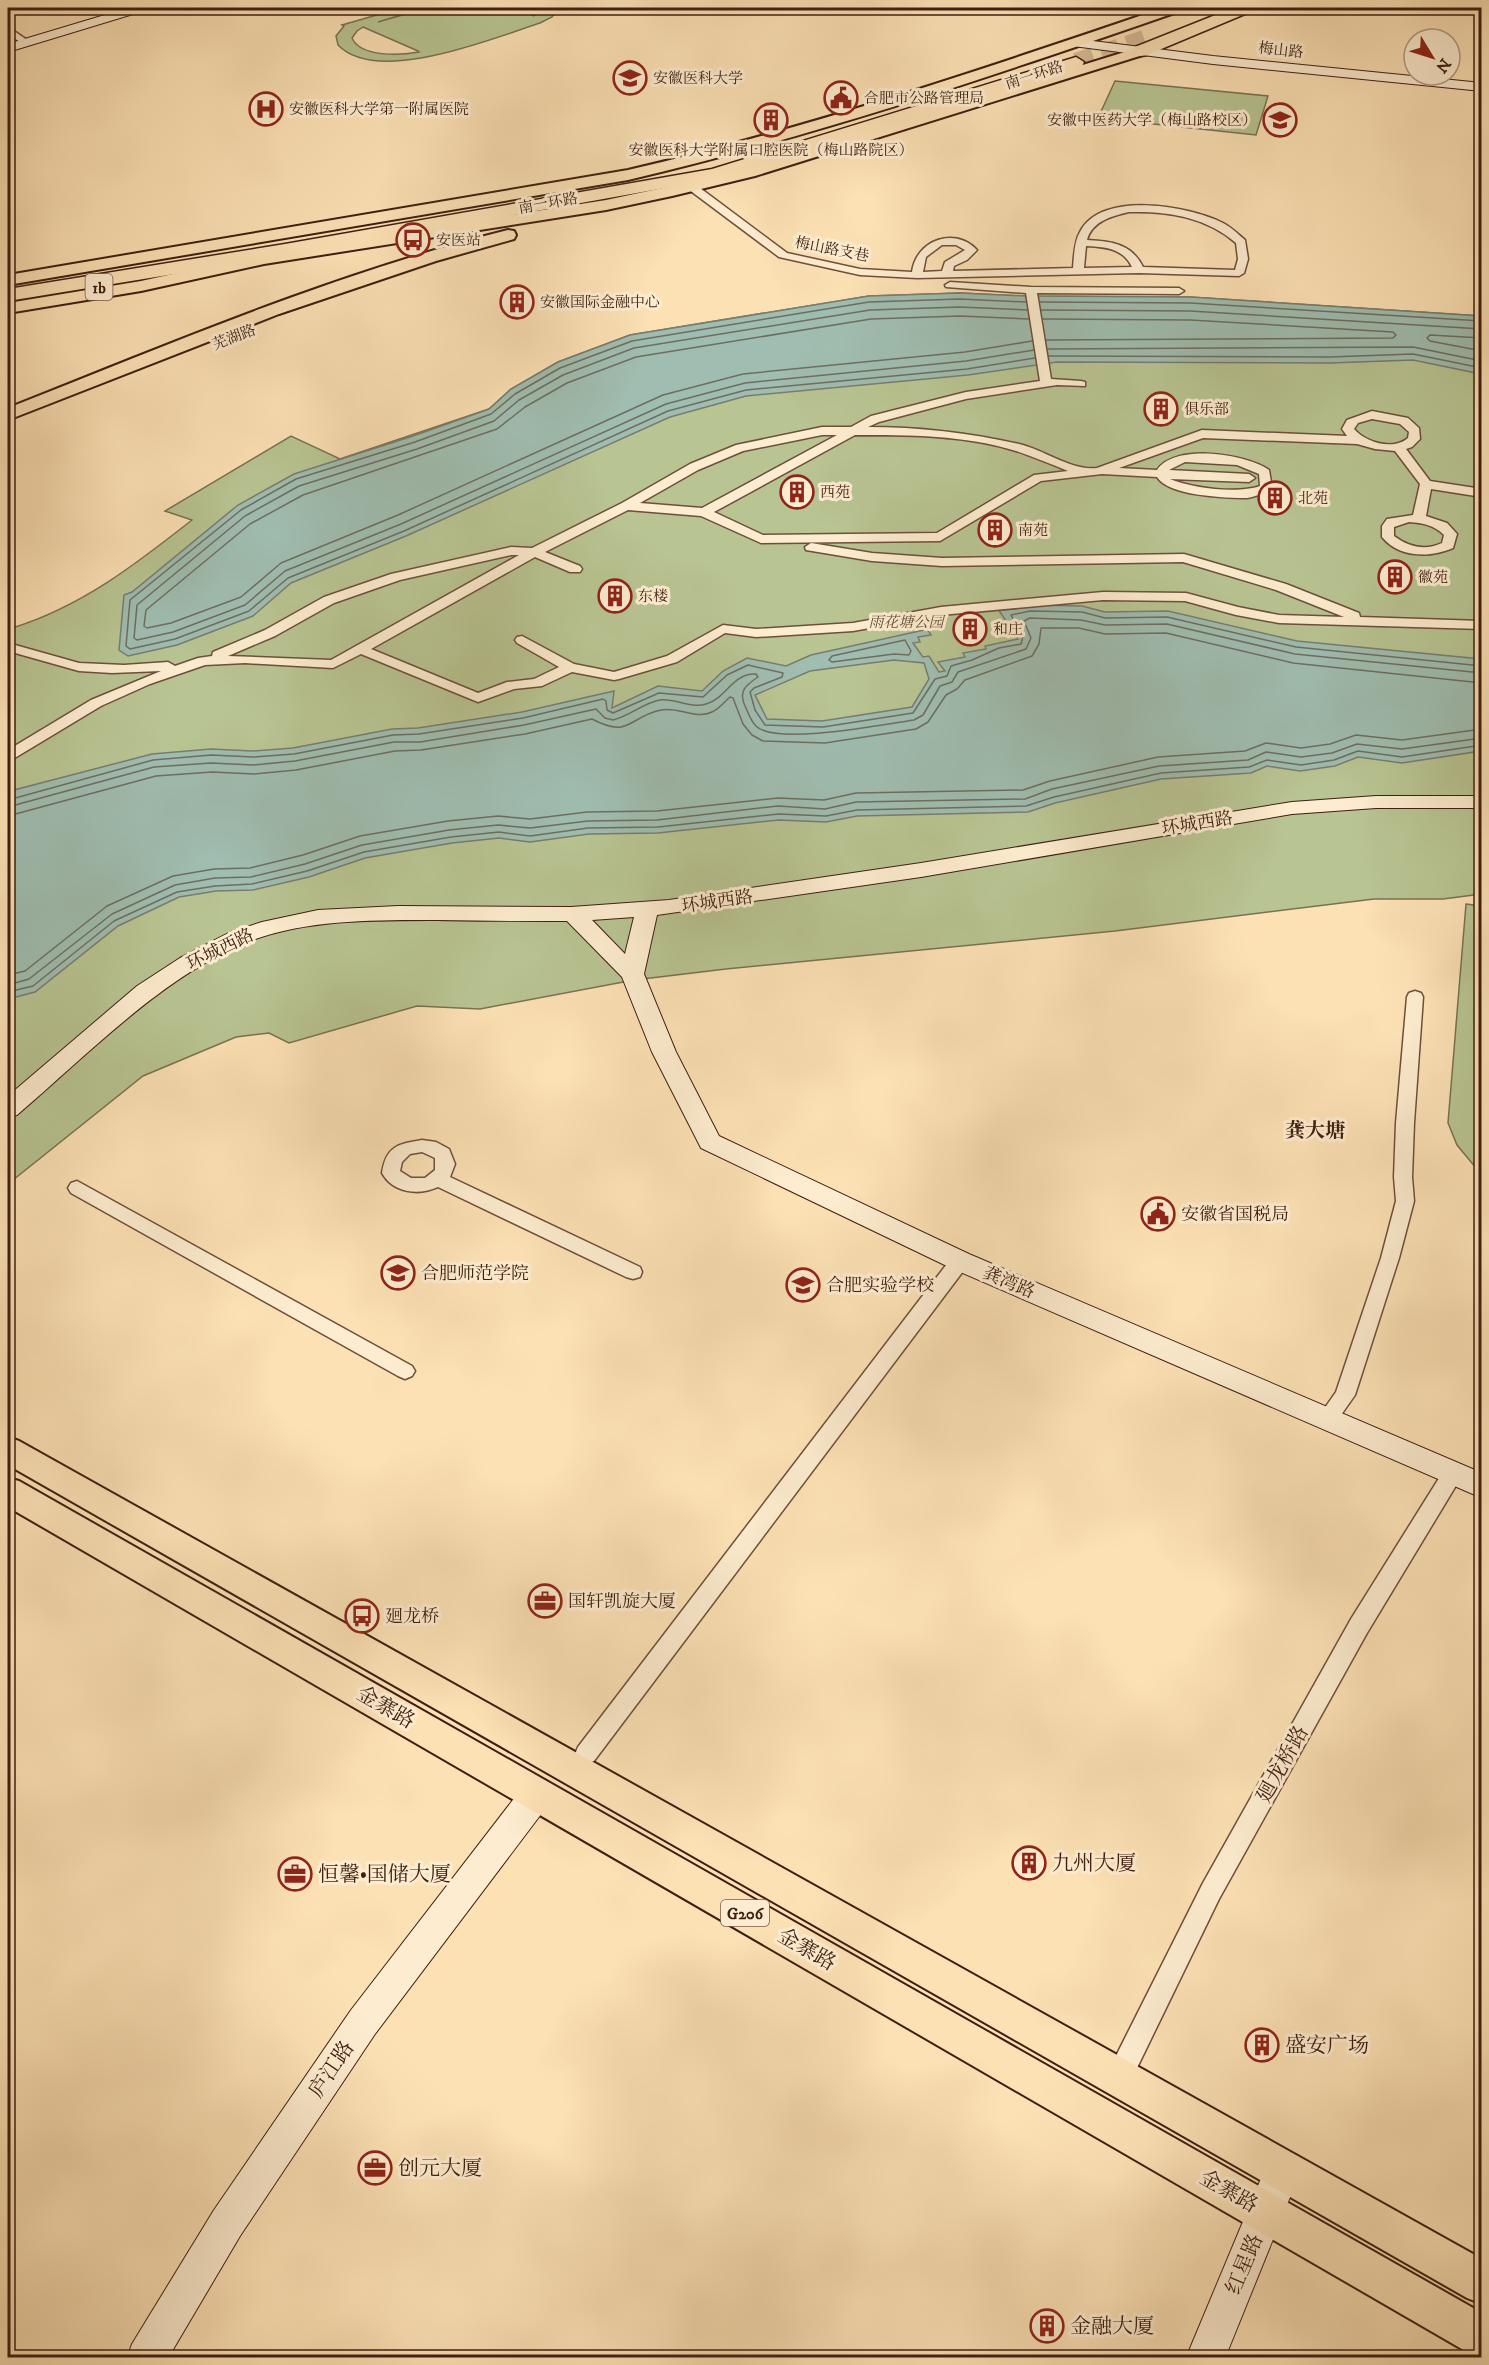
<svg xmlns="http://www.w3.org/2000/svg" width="1489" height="2365" viewBox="0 0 1489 2365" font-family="'IM FELL DW Pica','Noto Serif SC',serif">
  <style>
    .green { fill: #b8c492; stroke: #7b7152; stroke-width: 1.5; fill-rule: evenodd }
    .water { fill: #9fbdb0; stroke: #787d70; stroke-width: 1.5; fill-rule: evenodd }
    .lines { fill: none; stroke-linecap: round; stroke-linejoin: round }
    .shore { stroke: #6e6e60; stroke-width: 1.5 }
    .highway-tunnel { stroke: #d6ba94; stroke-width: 18; stroke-dasharray: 18 9; stroke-linecap: butt }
    .street-casing { stroke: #6e4f3a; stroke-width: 3 }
    .secondary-casing { stroke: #3e1e11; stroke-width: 2 }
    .primary-casing { stroke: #3e1e11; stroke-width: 4 }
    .highway-casing { stroke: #3e1e11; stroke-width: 3 }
    .street { fill: #fdeccf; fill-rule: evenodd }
    .secondary { fill: #fdeccf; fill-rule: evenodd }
    .primary { fill: #fce1b5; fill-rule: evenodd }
    .highway { fill: #fce1b5; fill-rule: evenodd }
    .labels { text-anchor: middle; stroke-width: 6; stroke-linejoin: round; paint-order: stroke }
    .far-street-label { font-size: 15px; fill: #3e1e11; stroke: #fdeccf }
    .far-poi-label { font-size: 15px; fill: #3e1e11; stroke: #fdeccf; text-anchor: start }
    .far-park-label { font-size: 15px; font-style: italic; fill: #635038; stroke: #fdeccf }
    .shield { fill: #fdeccf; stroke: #775c4a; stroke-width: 1.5 }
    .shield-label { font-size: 16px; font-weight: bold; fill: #3e1e11 }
    .street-label { font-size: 18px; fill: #3e1e11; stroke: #fdeccf }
    .poi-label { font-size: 18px; fill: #3e1e11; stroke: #fdeccf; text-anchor: start }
    .neighbourhood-label { font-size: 20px; font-weight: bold; fill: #3e1e11; stroke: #fdeccf }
    .near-street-label { font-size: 21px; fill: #3e1e11; stroke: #fdeccf }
    .near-poi-label { font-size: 21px; fill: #3e1e11; stroke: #fdeccf; text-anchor: start }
  </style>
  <rect width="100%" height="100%" fill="#fce1b5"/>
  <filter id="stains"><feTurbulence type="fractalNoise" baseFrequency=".00333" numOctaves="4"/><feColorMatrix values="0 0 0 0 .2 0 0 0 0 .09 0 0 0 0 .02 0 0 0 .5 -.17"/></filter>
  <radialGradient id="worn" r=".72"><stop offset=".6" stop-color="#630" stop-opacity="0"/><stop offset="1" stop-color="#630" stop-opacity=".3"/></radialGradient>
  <g class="green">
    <path d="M401 8H424L378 22 427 8H513L534 16 543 8H559L552 17 540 23C494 38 377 86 338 45L336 36 344 26 342 25ZM363 27 418 51 419 52C401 55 361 58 352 38L357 31Z"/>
    <path d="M1115 81 1268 96 1256 135 1098 118Z"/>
    <path d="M960 293 1026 296 1190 297 1481 316V894L1443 899H1374L1115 931 726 969 634 980 480 1009 417 1006 289 1043 269 1033 236 1037 143 1076 8 1184V627L12 628C81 607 136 564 192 520L165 511 291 436 340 459 489 409 511 389 558 362 630 335 869 296Z"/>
    <path d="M1466 904 1481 906V1174L1457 1145 1448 1123Z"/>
  </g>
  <g class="water">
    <path d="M960 293 1026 296 1190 297 1481 316V374L1413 360 1330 363 1057 362 968 375 746 396 670 417 406 536 291 583 253 616 177 645 128 656 119 650 124 595 132 592 238 505 294 474 413 436 489 409 511 389 558 362 630 335 869 296Z"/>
    <path d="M1029 605 1082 606 1105 612 1168 611 1297 641 1481 659V751L1402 763 1358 757 1335 766 1300 771 1267 766 1251 773 1161 779 1055 803 1028 812 857 816 826 822 779 820 658 833 589 834 530 842 499 838 452 843 365 858 309 877 253 890 216 891 179 897 118 926 35 992 8 999V795L14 790 152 754 211 749 253 751 293 748 392 729 418 728 522 712 614 691 612 708 658 686 702 691 723 671 747 658 786 666 811 655 924 630H928L931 635 918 637 920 642 913 643 923 657 929 656 939 672 945 671 938 662 965 657 963 653 986 649 985 646 1018 639 998 609ZM894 660 924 663 929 679 912 707 822 721 767 719 755 695 810 671Z"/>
  </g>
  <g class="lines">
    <g class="shore">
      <path d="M1026 302 960 299 869 302 632 341 560 368 515 394 491 414 415 442 296 479 241 510 130 600 126 646 130 649 175 639 249 611 288 578 404 531 668 411 746 390 967 369 1035 358"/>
      <path d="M1040 302 1190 303 1482 321"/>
      <path d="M1027 310 960 307 870 310 634 348 563 375 519 400 494 421 417 449 299 486 245 516 137 605 134 638 137 640 173 632 245 605 285 571 401 524 666 404 745 383 966 361 1034 350"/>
      <path d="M1041 310 1190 311 1482 329"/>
      <path d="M1029 319 960 316 871 319 636 357 567 383 525 407 497 429 303 495 250 524 146 610 144 626 147 628 171 623 241 597 281 563 398 515 663 395 743 374 965 352 1032 341"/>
      <path d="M1043 319 1190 320 1393 332 1396 335 1393 338 1046 340"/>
      <path d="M1482 338 1430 335 1427 338 1430 341 1482 351"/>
      <path d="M1048 349 1413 347 1482 361"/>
      <path d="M1049 356 1329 357 1413 354 1482 368"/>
      <path d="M905 640 911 651 909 655 894 654 832 662 829 660 832 656Z"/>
      <path d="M8 800 153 760 211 755 253 757 294 754 393 735 419 734 523 718 603 699 606 701 607 710 613 713 659 693 703 697 727 675 748 665 783 673 782 677 754 688 750 692 755 710 765 725 823 727 913 713 935 679 947 676 951 666 972 660 999 648 1021 644 1023 636 1011 615 1030 611 1082 612 1105 618 1167 617 1296 647 1482 666"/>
      <path d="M8 807 154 767 211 763 253 765 295 761 394 742H420L524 725 596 709 605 718 613 720C630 716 643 703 660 700 675 698 691 709 706 704 727 698 732 673 756 674L758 677C746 685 738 691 745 706 748 712 751 722 756 726 775 746 886 724 914 720L923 715 940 686 952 682 958 672 1026 649 1031 638 1024 621 1030 618 1081 620 1105 625 1167 624 1295 654 1482 673"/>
      <path d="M8 816 156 776 212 772 254 774 296 770 395 751 421 750 525 734 592 719C630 739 628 717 661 710 678 706 696 720 712 712 719 709 724 702 730 697L733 698 743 724 752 735 763 741 825 743 916 729 928 722 946 695 957 689 965 680 1032 656 1039 644 1041 628H1079L1105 634 1166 633 1293 663 1482 683"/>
      <path d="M8 975 25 971 107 906 173 876 214 869 250 868 303 855 360 836 448 821 498 816 530 819 587 812 657 811 778 798 824 800 856 793 1023 790 1050 781 1158 757 1245 751 1266 743 1301 748 1330 744 1356 735 1402 740 1482 729"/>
      <path d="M8 985 29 979 112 914 175 885 215 878 251 877 305 864 362 845 449 830 498 825 530 828 588 821 657 820 778 806 825 809 856 802 1025 799 1052 789 1159 766 1248 760 1266 752 1301 757 1332 753 1357 744 1402 749 1482 738"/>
      <path d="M8 992 33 986 114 921 177 892 215 886 252 884 307 871 364 852 451 837 499 832 530 836 588 828 658 827 779 814 826 816 857 810 1026 806 1054 797 1161 773 1249 767 1267 760 1301 765 1334 760 1358 751 1402 757 1482 745"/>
    </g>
    <path class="highway-tunnel" d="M1076 62 1150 37"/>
    <defs>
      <g id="street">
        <path d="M8 28 11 29 30 42 23 44 8 34Z"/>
        <path d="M688 185H696L787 253 860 269 912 272C916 240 955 226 977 250L967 260 954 266 953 271 1073 268C1074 257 1074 242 1080 232 1101 190 1189 206 1223 223 1231 227 1238 234 1245 240L1248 259 1244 273 1239 276 1139 273 917 278 860 275 779 257 688 189ZM1129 212C1168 211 1206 217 1236 243L1238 259 1235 270 1143 267C1132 244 1111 241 1087 240 1092 221 1112 216 1129 212ZM942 245H956L965 250 945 262 942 271 923 272 926 257ZM1086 246C1105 247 1123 248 1132 267L1084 268Z"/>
        <path d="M950 282 1031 287 1179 288 1184 291 1179 294 1037 293 1051 379 1081 381 1085 382V386L1057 385 966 399 879 422 868 427C919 427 970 433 1019 444 1045 450 1071 471 1097 468L1202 430 1347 436 1342 429 1347 420 1372 411 1408 418 1419 428 1420 439 1412 447 1406 449 1430 481 1482 489V497L1431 489 1426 516 1447 523 1457 534 1453 548C1430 558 1399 558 1382 537V526L1387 519 1413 515 1420 484 1395 451 1375 449 1357 444 1203 438 1119 468 1157 470C1175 443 1246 454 1269 470L1272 488 1270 491C1263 493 1255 497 1247 498 1226 498 1168 496 1157 477L1102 474 1041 481 940 541 761 543 701 516 628 510 545 552 580 566 582 569 580 572H570L535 557 371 649 478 693 507 682 534 679 559 667 517 643 515 640 517 637 522 636 574 664 614 672 667 656 723 625 756 629 853 623 941 607 1103 592 1186 593 1238 607 1279 615 1344 617 1276 590 1183 562 942 566 872 561 806 550 805 547 811 543 872 553 942 558 1184 554 1286 584 1359 613 1360 617 1482 621V629L1279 623 1236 615 1185 601 1103 600 941 615 853 631 756 637 725 633 677 662 619 679 614 680 572 672 542 686 514 689 478 702 361 654 333 668 245 663 205 665 150 684 101 706 13 759 8 760V750L91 700 161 671 112 673 79 671 8 651V643L79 663 124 665 168 662 175 666 198 658 212 656 213 652 265 630 324 597 391 574 511 547 532 548 622 503 690 464 736 445 822 427H851L871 416 966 392 1040 381 1026 293 946 287 945 285ZM1372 419 1400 424 1409 432 1408 438C1393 451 1365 442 1354 429L1358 423ZM822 435H837L702 508 640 503 698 470 743 451ZM855 435C908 435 965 435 1016 451 1034 457 1051 464 1068 471L1034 475 937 533 763 535 714 512ZM1185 462 1237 465 1259 474 1260 486C1237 494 1192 488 1170 479L1249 482 1255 478 1249 474 1169 470ZM1409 522C1423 523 1434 525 1444 535L1442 543C1425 551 1409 547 1394 536V527ZM511 555H519L331 660 228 656 275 636 334 603 400 580Z"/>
        <path d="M1415 991 1421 993 1423 997 1414 1123 1412 1177 1414 1201 1399 1258 1355 1395 1334 1425 1327 1427 1320 1425 1317 1419 1336 1392 1381 1258 1396 1201 1394 1177 1396 1123 1407 997 1409 993Z"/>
        <path d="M422 1140 436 1142 449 1149 455 1164 450 1177 640 1267 642 1272 640 1277 633 1279 626 1277 438 1187C419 1196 393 1193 382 1173 386 1146 398 1144 422 1140ZM422 1152 435 1158V1170L425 1178H411L400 1171 402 1162 410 1154Z"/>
        <path d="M77 1181 412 1366 415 1371 412 1376 405 1379 398 1376 71 1193 68 1188 71 1183Z"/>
        <path d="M960 1254 967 1256 969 1261 967 1266 594 1761 586 1764 578 1761 575 1754 578 1747 953 1256Z"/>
        <path d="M1453 1465 1460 1467 1463 1473 1460 1479 1367 1633 1219 1899 1135 2072 1126 2075 1117 2072 1114 2063 1117 2054 1203 1883 1351 1619 1446 1467Z"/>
      </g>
      <g id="secondary">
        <path d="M128 8H145L143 11 8 52V44Z"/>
        <path d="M1077 39 1213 56 1482 83V91L1213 64 1073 46 1071 43Z"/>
        <path d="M1376 796H1482V808H1376L1292 814 921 877 657 915 644 974 676 1052 719 1136 969 1254 1482 1473V1498L951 1268 701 1148 652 1052 622 977 567 921C524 921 482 921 439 920 376 920 309 919 250 941 166 973 85 1057 17 1115L8 1118V1096L137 986 180 958 231 932 262 922 318 910 398 906 571 907 669 900 921 863 1292 802ZM634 917 625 954 592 920Z"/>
        <path d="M537 1779 548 1783 553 1794 548 1805 375 2034 240 2236 168 2358H127L132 2344 214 2210 351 2010 526 1783Z"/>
        <path d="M1283 2152 1296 2157 1301 2170 1225 2358H1186L1270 2157Z"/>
      </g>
      <g id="primary">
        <path d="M1163 8H1182L1180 11C999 74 815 136 628 180L8 285V275L628 170C809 128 987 68 1163 8Z"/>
        <path d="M1141 47 1148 51 1146 54 755 176 672 196 606 210 264 264 141 291 8 313V303L141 281 264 254 606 200 672 186 745 169Z"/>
        <path d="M508 230 514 231 516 235 514 239 436 261 279 314 8 420V408C172 343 336 273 508 230Z"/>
        <path d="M8 1437 19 1441 1482 2259V2304L1467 2298 8 1465Z"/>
        <path d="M8 1478 19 1481 1482 2313V2358L1467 2352 8 1507Z"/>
      </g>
      <g id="highway">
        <path d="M1233 8H1254L1252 11 1147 55 1141 56 1133 51 1135 47Z"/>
        <path d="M1076 57 1084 62 1082 66 715 179 285 256 8 301V289L285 244 712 169Z"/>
      </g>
    </defs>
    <use href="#street" class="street-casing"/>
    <use href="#secondary" class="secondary-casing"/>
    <use href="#primary" class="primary-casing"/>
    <use href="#highway" class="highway-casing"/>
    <use href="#street" class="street"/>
    <use href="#secondary" class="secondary"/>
    <use href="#primary" class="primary"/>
    <use href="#highway" class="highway"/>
  </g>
  <defs>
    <symbol id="university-ring" viewBox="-11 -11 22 22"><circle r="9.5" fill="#fdeccf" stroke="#8f2418" stroke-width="1.5"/><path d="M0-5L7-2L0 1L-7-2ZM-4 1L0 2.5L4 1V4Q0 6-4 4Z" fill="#8f2418"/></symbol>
    <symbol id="civic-ring" viewBox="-11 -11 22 22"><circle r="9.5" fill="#fdeccf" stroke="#8f2418" stroke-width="1.5"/><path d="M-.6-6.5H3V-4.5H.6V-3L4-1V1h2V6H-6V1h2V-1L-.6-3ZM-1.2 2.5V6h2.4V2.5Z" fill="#8f2418"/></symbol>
    <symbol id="hospital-ring" viewBox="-11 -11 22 22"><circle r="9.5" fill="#fdeccf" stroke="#8f2418" stroke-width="1.5"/><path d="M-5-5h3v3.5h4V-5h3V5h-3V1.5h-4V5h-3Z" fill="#8f2418"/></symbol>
    <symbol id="building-ring" viewBox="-11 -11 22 22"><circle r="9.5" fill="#fdeccf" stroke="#8f2418" stroke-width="1.5"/><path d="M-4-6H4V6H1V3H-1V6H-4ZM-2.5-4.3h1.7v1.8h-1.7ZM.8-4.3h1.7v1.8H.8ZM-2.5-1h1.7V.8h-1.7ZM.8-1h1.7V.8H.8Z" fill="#8f2418"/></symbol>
    <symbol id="bus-ring" viewBox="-11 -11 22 22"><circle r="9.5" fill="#fdeccf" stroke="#8f2418" stroke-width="1.5"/><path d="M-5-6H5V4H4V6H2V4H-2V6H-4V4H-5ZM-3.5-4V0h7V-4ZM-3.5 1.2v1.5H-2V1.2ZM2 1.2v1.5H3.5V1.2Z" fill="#8f2418"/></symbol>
    <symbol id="school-ring" viewBox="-11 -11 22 22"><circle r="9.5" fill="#fdeccf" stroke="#8f2418" stroke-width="1.5"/><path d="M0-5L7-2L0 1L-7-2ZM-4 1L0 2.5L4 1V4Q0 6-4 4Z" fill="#8f2418"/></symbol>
    <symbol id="office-ring" viewBox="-11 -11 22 22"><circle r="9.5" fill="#fdeccf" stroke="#8f2418" stroke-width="1.5"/><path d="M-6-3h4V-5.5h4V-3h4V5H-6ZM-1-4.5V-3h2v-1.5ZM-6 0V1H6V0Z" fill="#8f2418"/></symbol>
  </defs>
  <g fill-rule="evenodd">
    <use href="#university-ring" x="611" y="59" width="38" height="38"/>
    <use href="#civic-ring" x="822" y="79" width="38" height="38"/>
    <use href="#hospital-ring" x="247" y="90" width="38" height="38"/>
    <use href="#building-ring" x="752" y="101" width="38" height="38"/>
    <use href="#university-ring" x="1261" y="101" width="38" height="38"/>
    <use href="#bus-ring" x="394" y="221" width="38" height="38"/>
    <use href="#building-ring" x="498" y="283" width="38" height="38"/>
    <use href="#building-ring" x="1142" y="390" width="38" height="38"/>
    <use href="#building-ring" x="778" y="473" width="38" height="38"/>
    <use href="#building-ring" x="1256" y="479" width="38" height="38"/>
    <use href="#building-ring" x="976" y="511" width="38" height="38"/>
    <use href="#building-ring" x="1376" y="558" width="38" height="38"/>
    <use href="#building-ring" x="596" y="577" width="38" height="38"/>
    <use href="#building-ring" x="951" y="610" width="38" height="38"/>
    <use href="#civic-ring" x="1139" y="1195" width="38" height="38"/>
    <use href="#university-ring" x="379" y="1254" width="38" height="38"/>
    <use href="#school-ring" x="784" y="1266" width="38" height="38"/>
    <use href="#office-ring" x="526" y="1582" width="38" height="38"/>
    <use href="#bus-ring" x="343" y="1597" width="38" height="38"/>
    <use href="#building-ring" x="1010" y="1844" width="38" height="38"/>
    <use href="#office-ring" x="276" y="1855" width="38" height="38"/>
    <use href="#building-ring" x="1243" y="2026" width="38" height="38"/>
    <use href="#office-ring" x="356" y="2149" width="38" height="38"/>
    <use href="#building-ring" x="1028" y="2307" width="38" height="38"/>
  </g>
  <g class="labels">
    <g class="far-street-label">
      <text transform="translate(1281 50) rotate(6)" y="5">梅山路</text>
      <text transform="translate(1034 75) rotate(-18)" y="5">南一环路</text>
      <text transform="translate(548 203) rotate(-10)" y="5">南一环路</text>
      <text transform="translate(832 249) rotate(11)" y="5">梅山路支巷</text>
      <text transform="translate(234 337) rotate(-21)" y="5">芜湖路</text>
    </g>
    <g class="far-poi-label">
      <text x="653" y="83">安徽医科大学</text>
      <text x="864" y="103">合肥市公路管理局</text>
      <text x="289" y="114">安徽医科大学第一附属医院</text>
      <text x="1257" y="125" text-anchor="end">安徽中医药大学（梅山路校区）</text>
      <text x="771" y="155" text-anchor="middle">安徽医科大学附属口腔医院（梅山路院区）</text>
      <text x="436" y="245">安医站</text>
      <text x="540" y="307">安徽国际金融中心</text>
      <text x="1184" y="414">俱乐部</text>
      <text x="820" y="497">西苑</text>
      <text x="1298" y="503">北苑</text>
      <text x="1018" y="535">南苑</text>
      <text x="1418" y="582">徽苑</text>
      <text x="638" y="601">东楼</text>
      <text x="993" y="634">和庄</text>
    </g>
    <g class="far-park-label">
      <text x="906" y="627">雨花塘公园</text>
    </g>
    <g class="shield">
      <rect x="85.5" y="274" width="27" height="26" rx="4.5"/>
      <rect x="721" y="1900" width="48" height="26" rx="4.5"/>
    </g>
    <g class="shield-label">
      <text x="99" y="293">1b</text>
      <text x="745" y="1919">G206</text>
    </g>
    <g class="street-label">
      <text transform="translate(1197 823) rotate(-9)" y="6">环城西路</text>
      <text transform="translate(717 901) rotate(-8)" y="6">环城西路</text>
      <text transform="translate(220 949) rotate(-26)" y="6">环城西路</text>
      <text transform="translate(1009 1282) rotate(23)" y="6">龚湾路</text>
    </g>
    <g class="poi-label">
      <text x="1181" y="1220">安徽省国税局</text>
      <text x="421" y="1279">合肥师范学院</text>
      <text x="826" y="1291">合肥实验学校</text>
      <text x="568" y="1607">国轩凯旋大厦</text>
      <text x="385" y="1622">廻龙桥</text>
    </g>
    <g class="neighbourhood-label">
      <text x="1315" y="1137">龚大塘</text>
    </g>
    <g class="near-street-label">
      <text transform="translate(386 1707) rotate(30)" y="7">金寨路</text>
      <text transform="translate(1282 1764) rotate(-61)" y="7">廻龙桥路</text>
      <text transform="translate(807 1949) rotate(30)" y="7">金寨路</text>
      <text transform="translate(331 2069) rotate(-56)" y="7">庐江路</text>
      <text transform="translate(1229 2191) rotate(30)" y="7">金寨路</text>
      <text transform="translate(1244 2264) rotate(-67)" y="7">红星路</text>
    </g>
    <g class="near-poi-label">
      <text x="1052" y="1870">九州大厦</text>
      <text x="318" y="1881">恒馨•国储大厦</text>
      <text x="1285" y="2052">盛安广场</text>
      <text x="398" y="2175">创元大厦</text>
      <text x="1070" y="2333">金融大厦</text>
    </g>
  </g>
  <rect width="1489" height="2365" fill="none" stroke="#fce1b5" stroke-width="30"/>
  <rect x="9" y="9" width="1471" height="2347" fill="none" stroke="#3e1e11" stroke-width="3"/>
  <rect x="15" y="15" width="1459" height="2335" fill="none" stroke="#3e1e11" stroke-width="1.5"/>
  <g transform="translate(1432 57) rotate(128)"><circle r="28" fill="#fdeccf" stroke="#b19a83" stroke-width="1.5"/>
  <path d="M0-4.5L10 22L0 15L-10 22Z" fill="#8f2418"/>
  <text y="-9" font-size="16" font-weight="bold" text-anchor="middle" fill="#3e1e11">N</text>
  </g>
  <rect width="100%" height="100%" filter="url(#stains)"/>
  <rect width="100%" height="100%" fill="url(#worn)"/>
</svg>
